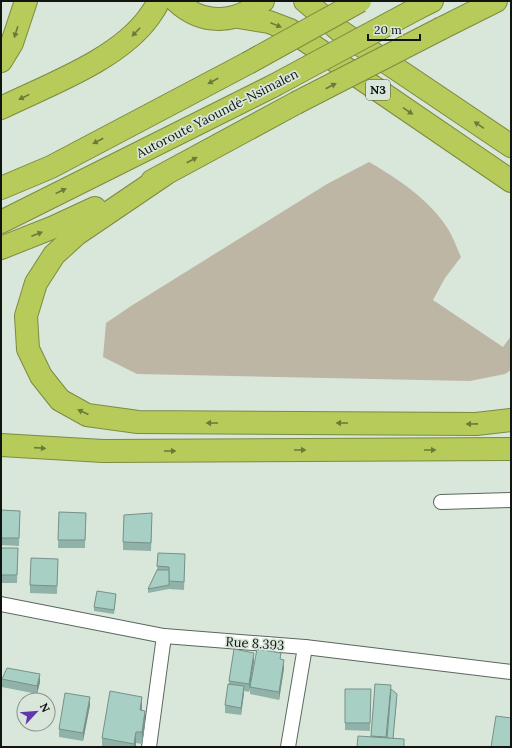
<svg xmlns="http://www.w3.org/2000/svg" width="512" height="748" viewBox="0 0 512 748" font-family="Lora,serif">
  <style>
    .green { fill: #beb6a4 }
    .lines { fill: none; stroke-linecap: round; stroke-linejoin: round }
    .street-casing { stroke: #5b675c; stroke-width: 16 }
    .highway-casing { stroke: #7c8b40; stroke-width: 24 }
    .street { stroke: #fff; stroke-width: 14 }
    .highway { stroke: #b6cb59; stroke-width: 22 }
    .highway-bridge-casing { stroke: #7c8b40; stroke-width: 24; stroke-linecap: butt }
    .highway-bridge { stroke: #b6cb59; stroke-width: 22 }
    .wall { fill: #90b2a9 }
    .shaded-wall { fill: #769189 }
    .building { fill: #a8cfc4; stroke: #769189 }
    .oneway { fill: #6b7939 }
    .labels { text-anchor: middle; stroke-width: 3.5; stroke-linejoin: round; paint-order: stroke }
    .shield { fill: #d9e6da; stroke: #4c544d; stroke-width: 1 }
    .shield-label { font-size: 12px; font-weight: bold; fill: #101511 }
    .street-label { font-size: 13px; fill: #101511; stroke: #d9e6da }
  </style>
  <rect width="100%" height="100%" fill="#d9e6da"/>
  <path class="green" d="M369 162C397 178 431 201 448 229 453 237 457 248 461 257L445 278 433 300 503 347 511 336V370L505 374 470 381 137 374 103 357 106 323 131 306 327 184Z"/>
  <g class="lines">
    <defs>
      <g id="street">
        <path d="M441 502 511 500"/>
        <path d="M1 604 164 636 305 647 511 672"/>
        <path d="M149 747 164 636"/>
        <path d="M288 747 305 647"/>
      </g>
      <g id="highway">
        <path d="M176 1C203 26 236 24 263 1"/>
        <path d="M305 1 340 31 511 146"/>
        <path d="M418 8 432 1"/>
        <path d="M238 17 269 22 290 30 511 181"/>
        <path d="M442 28 496 1"/>
        <path d="M1 61 12 43 26 1"/>
        <path d="M1 108C48 85 118 60 149 17 152 12 157 7 158 1"/>
        <path d="M164 175 77 234 54 255 36 283 26 316 28 349 41 376 60 400 87 415 138 422 476 424 511 420"/>
        <path d="M152 181 296 103"/>
        <path d="M1 188 51 167 248 63"/>
        <path d="M1 222 273 86"/>
        <path d="M1 248 54 227 95 208"/>
        <path d="M1 445 103 451 511 449"/>
      </g>
    </defs>
    <use href="#street" class="street-casing"/>
    <use href="#highway" class="highway-casing"/>
    <use href="#street" class="street"/>
    <use href="#highway" class="highway"/>
    <defs>
      <g id="highway-bridge">
        <path d="M248 63 360 1"/>
        <path d="M273 86 418 8"/>
        <path d="M296 103 442 28"/>
      </g>
    </defs>
    <use href="#highway-bridge" class="highway-bridge-casing"/>
    <use href="#highway-bridge" class="highway-bridge"/>
  </g>
  <g class="wall">
    <path d="M1 510 20 511 19 546 1 545Z"/>
    <path d="M59 512 86 513 85 548H58Z"/>
    <path d="M152 521 151 551 123 550V542Z"/>
    <path d="M1 548H18L17 583H1Z"/>
    <path d="M158 553 185 562 184 590 169 589 148 593V589L157 570Z"/>
    <path d="M58 559 57 594 30 593V585Z"/>
    <path d="M116 598 114 614 94 611V607Z"/>
    <path d="M281 659 284 668 279 700 250 694V687Z"/>
    <path d="M254 661 249 692 244 691 241 715 225 713V705L229 684V681Z"/>
    <path d="M2 679 40 682 37 694 2 687Z"/>
    <path d="M375 684 397 698 393 739 404 747 371 737Z"/>
    <path d="M345 689H371L370 731 345 730Z"/>
    <path d="M90 705 83 741 59 737V729Z"/>
    <path d="M142 708V711L145 723 142 744 136 743V747H102V738Z"/>
  </g>
  <g class="shaded-wall">
    <path d="M254 653V661L249 692V684Z"/>
    <path d="M2 656V667L1 672V661Z"/>
    <path d="M284 660V668L279 700V692Z"/>
    <path d="M40 674V682L37 694V686Z"/>
    <path d="M244 686V694L241 715V708Z"/>
    <path d="M90 697V705L83 741V733Z"/>
    <path d="M142 697V708L140 722V710Z"/>
    <path d="M145 711V723L142 744V732Z"/>
    <path d="M136 732V747H134V744Z"/>
  </g>
  <g class="building">
    <path d="M1 510 20 511 19 538H1Z"/>
    <path d="M59 512 86 513 85 540H58Z"/>
    <path d="M152 513 151 543 123 542 124 515Z"/>
    <path d="M1 548H18L17 575H1Z"/>
    <path d="M158 553 185 554 184 582 169 581V567L157 566Z"/>
    <path d="M31 558 58 559 57 586 30 585Z"/>
    <path d="M157 570H169V585L148 589Z"/>
    <path d="M97 591 116 594 114 610 94 607Z"/>
    <path d="M234 649 254 653 249 684 229 681Z"/>
    <path d="M257 649 281 653 280 659 284 660 279 692 250 687Z"/>
    <path d="M7 668 40 674 37 686 2 679Z"/>
    <path d="M228 684 244 686 241 708 225 705Z"/>
    <path d="M375 684 391 685 386 737 371 736Z"/>
    <path d="M345 689H371L370 723H345Z"/>
    <path d="M391 689 397 694 393 739 387 738Z"/>
    <path d="M110 691 142 697 140 710 145 711 142 732H136L134 744 102 738Z"/>
    <path d="M65 693 90 697 83 733 59 729Z"/>
    <path d="M496 716 511 718V747H491Z"/>
    <path d="M358 736 404 739V747H357Z"/>
  </g>
  <defs><path id="oneway-solid" d="M-6-.8H1V-3.2L6.5 0L1 3.2V.8H-6Z"/></defs>
  <g class="oneway">
    <use href="#oneway-solid" transform="translate(276 25) rotate(22)"/>
    <use href="#oneway-solid" transform="translate(16 32) rotate(108)"/>
    <use href="#oneway-solid" transform="translate(136 32) rotate(134)"/>
    <use href="#oneway-solid" transform="translate(213 81) rotate(152)"/>
    <use href="#oneway-solid" transform="translate(331 86) rotate(-27)"/>
    <use href="#oneway-solid" transform="translate(24 97) rotate(154)"/>
    <use href="#oneway-solid" transform="translate(408 111) rotate(34)"/>
    <use href="#oneway-solid" transform="translate(479 125) rotate(-146)"/>
    <use href="#oneway-solid" transform="translate(98 141) rotate(152)"/>
    <use href="#oneway-solid" transform="translate(192 160) rotate(-28)"/>
    <use href="#oneway-solid" transform="translate(61 191) rotate(-26)"/>
    <use href="#oneway-solid" transform="translate(37 234) rotate(-21)"/>
    <use href="#oneway-solid" transform="translate(83 412) rotate(-155)"/>
    <use href="#oneway-solid" transform="translate(212 423) rotate(-180)"/>
    <use href="#oneway-solid" transform="translate(342 423) rotate(-180)"/>
    <use href="#oneway-solid" transform="translate(472 424) rotate(179)"/>
    <use href="#oneway-solid" transform="translate(40 448) rotate(4)"/>
    <use href="#oneway-solid" transform="translate(300 450)"/>
    <use href="#oneway-solid" transform="translate(430 450)"/>
    <use href="#oneway-solid" transform="translate(170 451)"/>
  </g>
  <g class="labels">
    <rect class="shield" x="366" y="80" width="24" height="20" rx="3"/>
    <g class="shield-label">
      <text x="378" y="94">N3</text>
    </g>
    <g class="street-label">
      <text transform="translate(217 113) rotate(-27)" y="5">Autoroute Yaoundé-Nsimalen</text>
      <text transform="translate(255 643) rotate(4)" y="5">Rue 8.393</text>
    </g>
  </g>
  <rect width="512" height="748" fill="none" stroke="#101511" stroke-width="4"/>
  <g transform="translate(36 712) rotate(64)"><circle r="19" fill="#d9e6da" stroke="#89928a"/>
  <path d="M0-3L7 15L0 10L-7 15Z" fill="#6138b0"/>
  <text y="-6" font-size="11" font-weight="bold" text-anchor="middle" fill="#101511">N</text>
  </g>
  <path d="M368 34v6h52v-6" fill="none" stroke="#101511" stroke-width="2"/>
  <text x="374" y="34" font-size="12" fill="#101511" stroke="#d9e6da" stroke-width="3" paint-order="stroke">20 m</text>
</svg>
